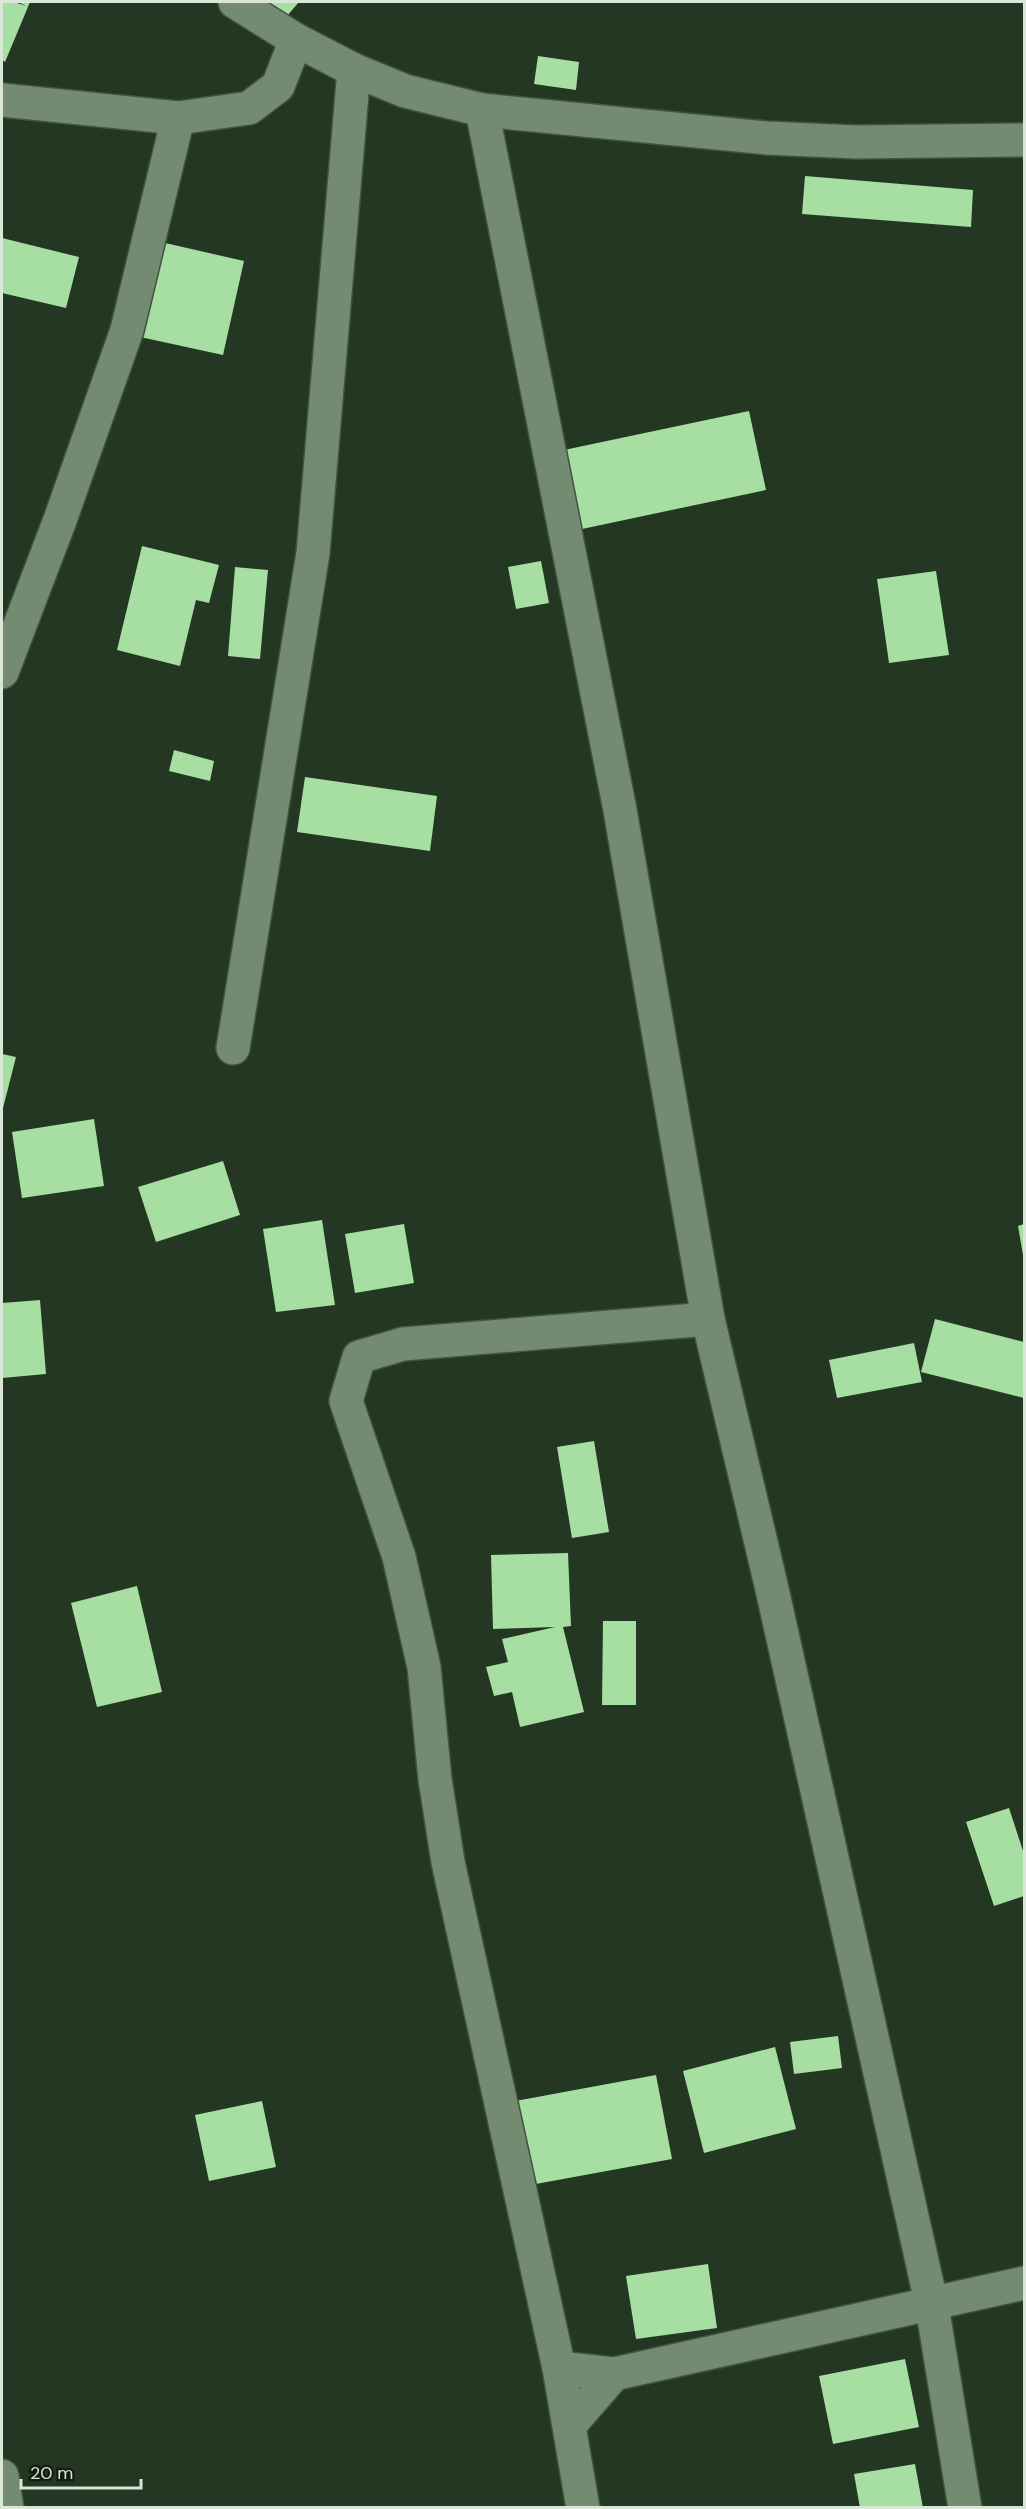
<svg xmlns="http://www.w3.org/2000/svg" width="1026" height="2509" viewBox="0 0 1026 2509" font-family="'DM Sans',sans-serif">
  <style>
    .building { fill: #a7dea2 }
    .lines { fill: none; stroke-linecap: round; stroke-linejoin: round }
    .minor-casing { stroke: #415240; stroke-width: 36 }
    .minor { stroke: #738b71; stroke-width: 33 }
  </style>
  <rect width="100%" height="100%" fill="#233722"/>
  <g class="building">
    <path d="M2 2H14L26 6 18 2H30L5 62 2 60Z"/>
    <path d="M255 2H299L281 23Z"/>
    <path d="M538 56 579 62 576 90 534 84Z"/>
    <path d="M805 176 973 190 971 227 802 214Z"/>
    <path d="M2 238 79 257 66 308 2 293Z"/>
    <path d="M152 240 244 261 223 355 131 335Z"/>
    <path d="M749 411 766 490 582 529 564 450Z"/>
    <path d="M142 546 219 565 209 603 196 600 180 666 117 650Z"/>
    <path d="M541 561 549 603 516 609 508 567Z"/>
    <path d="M235 567 268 570 260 659 228 656Z"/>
    <path d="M936 571 949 655 889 663 877 579Z"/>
    <path d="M174 750 214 761 210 781 169 771Z"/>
    <path d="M305 777 437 796 430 851 297 832Z"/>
    <path d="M2 1054 16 1057 2 1112Z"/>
    <path d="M94 1119 104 1186 22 1198 12 1132Z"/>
    <path d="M223 1161 240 1215 156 1242 138 1187Z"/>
    <path d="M322 1220 335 1305 276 1312 263 1229Z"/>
    <path d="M404 1224 414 1283 355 1293 345 1234Z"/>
    <path d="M1024 1224V1255H1023L1018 1226Z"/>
    <path d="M40 1300 46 1374 2 1378V1303Z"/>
    <path d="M935 1319 1024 1342V1398L921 1372Z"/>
    <path d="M914 1343 922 1382 837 1398 829 1360Z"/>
    <path d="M594 1441 609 1532 572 1538 557 1447Z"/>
    <path d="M568 1553 571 1626 563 1627 584 1712 520 1727 512 1692 494 1696 486 1667 508 1662 502 1639 555 1627 493 1629 491 1555Z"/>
    <path d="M137 1586 162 1692 97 1707 71 1603Z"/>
    <path d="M603 1621H636V1705H602Z"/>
    <path d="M1009 1808 1024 1854V1896L994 1906 966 1822Z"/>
    <path d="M838 2036 842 2068 794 2074 790 2042Z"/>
    <path d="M775 2047 796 2129 704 2153 683 2071Z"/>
    <path d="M656 2075 672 2159 525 2186 510 2102Z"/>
    <path d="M262 2101 276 2167 209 2181 195 2115Z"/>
    <path d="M708 2264 717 2328 636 2339 626 2276Z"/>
    <path d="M905 2359 919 2427 833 2444 819 2376Z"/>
    <path d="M915 2464 923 2508H860L854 2474Z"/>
  </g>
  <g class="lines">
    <defs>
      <g id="minor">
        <path d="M235 2 296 40 354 70 405 91 482 110 767 138 856 142 1024 140"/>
        <path d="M2 100 178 118 249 108 278 86 296 40"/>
        <path d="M482 110 620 810 708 1319 772 1589 932 2306 965 2508"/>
        <path d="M2 672 60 520 127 330 178 118"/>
        <path d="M233 1048 313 553 354 70"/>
        <path d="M559 2368 614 2374 1024 2283"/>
        <path d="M569 2426 614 2374"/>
        <path d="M2 2476 7 2508"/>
        <path d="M583 2508 559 2368 448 1862 435 1779 424 1667 399 1557 346 1401 359 1357 403 1344 708 1319"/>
      </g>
    </defs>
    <use href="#minor" class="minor-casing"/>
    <use href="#minor" class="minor"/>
  </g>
  <rect width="1026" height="2509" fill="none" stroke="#d9e6d8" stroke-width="6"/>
  <path d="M21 2479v9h120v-9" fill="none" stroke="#d9e6d8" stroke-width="3"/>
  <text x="30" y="2479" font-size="18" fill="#d9e6d8" stroke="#131c12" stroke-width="4.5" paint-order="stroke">20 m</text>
</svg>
